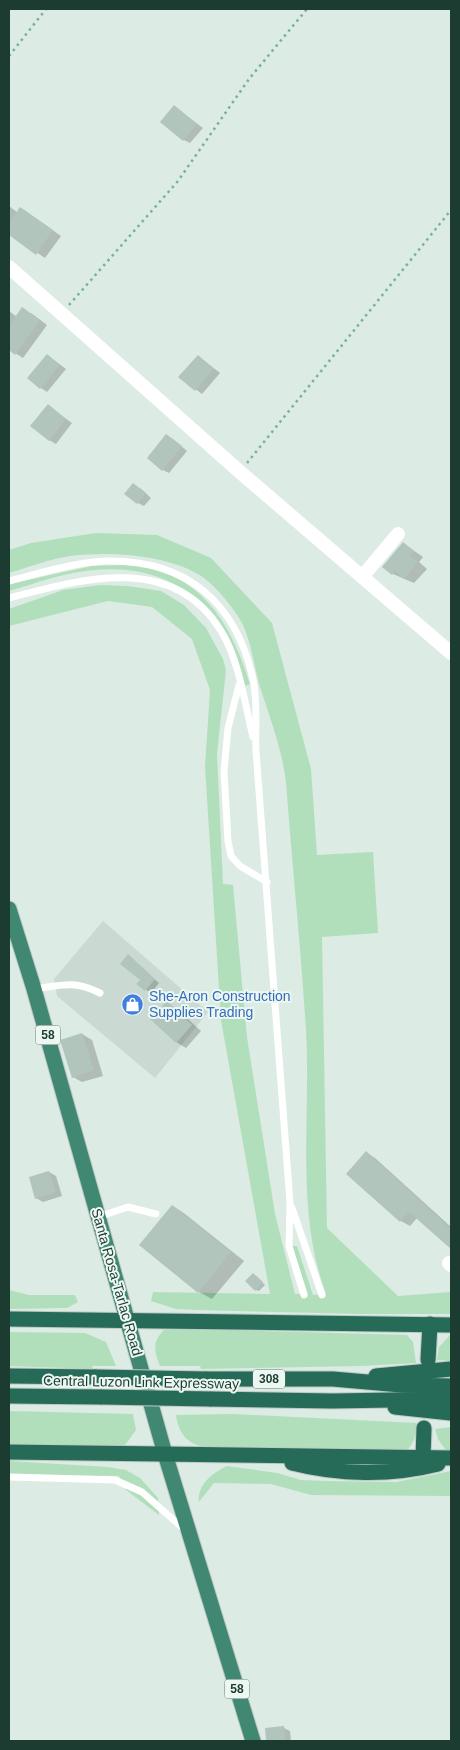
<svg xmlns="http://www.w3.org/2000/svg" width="460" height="1750" viewBox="0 0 460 1750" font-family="Arial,sans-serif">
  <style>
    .built { fill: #cadad2 }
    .green { fill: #b2dfbb }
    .shadow { fill: #0003 }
    .building { fill: #b1c5bc }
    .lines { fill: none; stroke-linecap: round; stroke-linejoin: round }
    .trunk-casing { stroke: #bfc8c5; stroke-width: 17 }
    .motorway-casing { stroke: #bfc8c5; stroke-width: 17 }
    .path { stroke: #78b29c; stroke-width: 2.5; stroke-dasharray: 2.5 4; stroke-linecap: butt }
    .service { stroke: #fff; stroke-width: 7 }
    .minor { stroke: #fff; stroke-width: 14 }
    .trunk { stroke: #408872; stroke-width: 15 }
    .motorway { stroke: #256b57; stroke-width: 15 }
    .motorway-bridge-casing { stroke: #bfc8c5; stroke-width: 17; stroke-linecap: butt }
    .motorway-bridge { stroke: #256b57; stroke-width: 15 }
    .labels { text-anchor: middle; stroke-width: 4; stroke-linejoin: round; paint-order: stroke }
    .shield { fill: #ecf7f1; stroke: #5a736b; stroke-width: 1 }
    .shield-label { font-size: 12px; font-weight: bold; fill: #1c3b31 }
    .shop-label { font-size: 14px; fill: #366cbe; stroke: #ecf7f1; text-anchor: start }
    .street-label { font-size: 14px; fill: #1c3b31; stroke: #ecf7f1 }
  </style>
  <rect width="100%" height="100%" fill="#dcebe3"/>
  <path class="built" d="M103 921 208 1012 155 1078 57 996 54 979Z"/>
  <g class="green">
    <path d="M96 533 157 535 211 558 272 623 311 769 317 855 373 852 378 933 322 937 327 1228 398 1296 451 1292V1314H361L196 1310 176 1309 151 1301 153 1292 270 1294 221 1020 205 767 210 690 192 639 152 607 108 601 9 626V609L63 590 100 585 128 586 161 591 184 605 206 628 223 659 226 670 217 754 223 884 233 885 247 1037 275 1214 295 1294H308L292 1246H297L313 1295 326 1294C295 1211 311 1118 306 1031 301 948 292 865 286 782 282 749 270 718 260 687 254 666 252 645 243 625 235 609 218 589 204 578 172 555 109 551 71 556 50 559 29 567 9 573V550L31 543Z"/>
    <path d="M92 566C107 566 123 564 138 566 204 576 232 626 250 684L243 687C223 609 178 563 94 570 65 572 37 583 9 591V584Z"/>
    <path d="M9 1290 29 1295H75L78 1302 67 1308 9 1309Z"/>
    <path d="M194 1329 407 1335 413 1342 416 1363 361 1366 201 1369 200 1366H160C154 1351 152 1342 164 1330Z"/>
    <path d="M9 1332 85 1333 106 1342 116 1366H92L93 1369 9 1366Z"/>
    <path d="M451 1334V1361L437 1360 439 1347Z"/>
    <path d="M9 1411 133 1414 136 1430 125 1445H9Z"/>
    <path d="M232 1414 417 1423C416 1436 414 1444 405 1452L211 1448C190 1446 179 1437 176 1415Z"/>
    <path d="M451 1427V1452H447L438 1439 435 1429Z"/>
    <path d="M9 1461 108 1467 126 1470 140 1478 158 1498 159 1515 126 1490 119 1476 9 1474Z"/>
    <path d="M227 1466 277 1473 301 1480 327 1481 396 1482 451 1471V1496L311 1495 271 1484 214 1483 199 1502C197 1485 212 1473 227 1466Z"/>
  </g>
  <g class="shadow">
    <path d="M175 107 203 128 190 143 184 140Z"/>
    <path d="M9 206 18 213 21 208 61 236 45 258 9 234Z"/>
    <path d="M9 311 17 317 31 313 47 325 23 358 9 349Z"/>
    <path d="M47 355 66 369 47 392 41 388Z"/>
    <path d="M198 356 220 373 202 394 180 377Z"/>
    <path d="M48 406 72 423 56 444 49 440Z"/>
    <path d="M173 439 187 451 169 473 163 470Z"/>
    <path d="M140 488 151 498 144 506 138 503Z"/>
    <path d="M403 543 423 557 419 562 427 569 414 583 393 574Z"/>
    <path d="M128 956 159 983 151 993 138 984 141 980Z"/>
    <path d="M167 1003 177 1009 201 1031 186 1048 176 1042Z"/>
    <path d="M82 1034 92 1040 103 1076 82 1082 73 1077Z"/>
    <path d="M367 1153 375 1158 451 1227V1247L417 1218 410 1226 401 1221 348 1174Z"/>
    <path d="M49 1172 56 1176 62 1196 43 1202 36 1198Z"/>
    <path d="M173 1206 185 1214 244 1261 212 1299 199 1292Z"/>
    <path d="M256 1276 265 1285 259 1291 256 1290Z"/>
    <path d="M284 1728 290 1731 291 1741H267L266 1729Z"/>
  </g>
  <g class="building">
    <path d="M174 105 197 124 183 141 160 122Z"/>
    <path d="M20 207 53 230 36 255 9 235V223Z"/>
    <path d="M22 307 40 320 15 355 9 350V326Z"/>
    <path d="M47 354 60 365 40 389 27 378Z"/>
    <path d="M198 355 214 369 195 391 178 377Z"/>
    <path d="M48 404 66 419 49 441 30 426Z"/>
    <path d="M166 434 182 446 162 471 147 458Z"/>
    <path d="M133 483 146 493 137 504 124 494Z"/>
    <path d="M403 542 414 551 410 556 418 562 404 579 395 571 392 575 382 567Z"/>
    <path d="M128 954 155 979 145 991 136 984 140 980 120 964Z"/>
    <path d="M167 1001 192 1025 176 1043 150 1019Z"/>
    <path d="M82 1033 94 1070 72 1078 60 1040Z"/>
    <path d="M366 1151 451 1229V1249L409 1212 400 1222 346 1174Z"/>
    <path d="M49 1171 56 1192 35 1199 29 1177Z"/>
    <path d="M172 1205 231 1252 198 1293 139 1245Z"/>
    <path d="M253 1273 263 1282 255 1291 245 1281Z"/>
    <path d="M284 1726 285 1741H266L265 1728Z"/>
  </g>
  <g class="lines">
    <defs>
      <path id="trunk" d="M9 909 34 989 165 1454 253 1741"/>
      <g id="motorway">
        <path d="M9 1319 451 1325"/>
        <path d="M428 1360 430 1324"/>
        <path d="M9 1376 96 1377"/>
        <path d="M376 1376 451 1369"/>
        <path d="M205 1379H333L401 1385 451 1386"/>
        <path d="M9 1396 102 1397"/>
        <path d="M210 1399 333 1401 451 1399"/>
        <path d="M395 1407 451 1413"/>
        <path d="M9 1452 451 1458"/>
        <path d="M423 1458 424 1428"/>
        <path d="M292 1463C339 1475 391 1476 438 1464"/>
      </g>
    </defs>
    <use href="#trunk" class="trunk-casing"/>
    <use href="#motorway" class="motorway-casing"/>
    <g class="path">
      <path d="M9 56 46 9"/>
      <path d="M69 305 178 181 249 79 307 9"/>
      <path d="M247 463 451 210"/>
    </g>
    <g class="service">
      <path d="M9 581C40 573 73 563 105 561 186 559 236 602 253 679 258 702 255 728 256 751L290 1203 289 1246 304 1295"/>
      <path d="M9 598C81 579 173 552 221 631 239 659 245 705 253 737"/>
      <path d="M239 685 228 728 224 772 228 841 231 856 240 866 267 882"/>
      <path d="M34 989C62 985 74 980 100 993"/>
      <path d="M292 1208 322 1295"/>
      <path d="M98 1217 128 1207 156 1214"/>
      <path d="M9 1477 115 1480 142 1492 185 1530"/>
    </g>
    <g class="minor">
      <path d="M9 267 240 472 451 653"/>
      <path d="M362 577 398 534"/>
      <path d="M449 1263 451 1265"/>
    </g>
    <use href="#trunk" class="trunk"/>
    <use href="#motorway" class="motorway"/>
    <defs>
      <g id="motorway-bridge">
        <path d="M96 1377 205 1379"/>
        <path d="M102 1397 210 1399"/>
      </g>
    </defs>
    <use href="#motorway-bridge" class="motorway-bridge-casing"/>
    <use href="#motorway-bridge" class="motorway-bridge"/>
  </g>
  <defs>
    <symbol id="shop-disc" viewBox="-11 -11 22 22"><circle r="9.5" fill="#3f7fe0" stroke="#ecf7f1"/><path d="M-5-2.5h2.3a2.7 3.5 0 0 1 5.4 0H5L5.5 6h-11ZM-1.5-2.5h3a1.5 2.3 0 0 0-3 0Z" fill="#fff"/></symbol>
  </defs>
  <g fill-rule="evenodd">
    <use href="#shop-disc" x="120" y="992" width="25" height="25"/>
  </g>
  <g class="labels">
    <g class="shield">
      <rect x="35.5" y="1025.5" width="25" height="19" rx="4"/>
      <rect x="253" y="1369.5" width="32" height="19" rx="4"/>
      <rect x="224.5" y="1679.5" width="25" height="19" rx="4"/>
    </g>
    <g class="shield-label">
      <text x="48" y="1039">58</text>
      <text x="269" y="1383">308</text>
      <text x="237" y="1693">58</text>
    </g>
    <g class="shop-label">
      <text x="149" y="1001">She-Aron Construction<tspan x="149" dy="16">Supplies Trading</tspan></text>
    </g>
    <g class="street-label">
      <text transform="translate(117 1282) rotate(74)" y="5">Santa Rosa-Tarlac Road</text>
      <text transform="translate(141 1382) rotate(1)" y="5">Central Luzon Link Expressway</text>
    </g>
  </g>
  <rect width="460" height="1750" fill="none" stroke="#1c3b31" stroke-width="20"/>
</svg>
